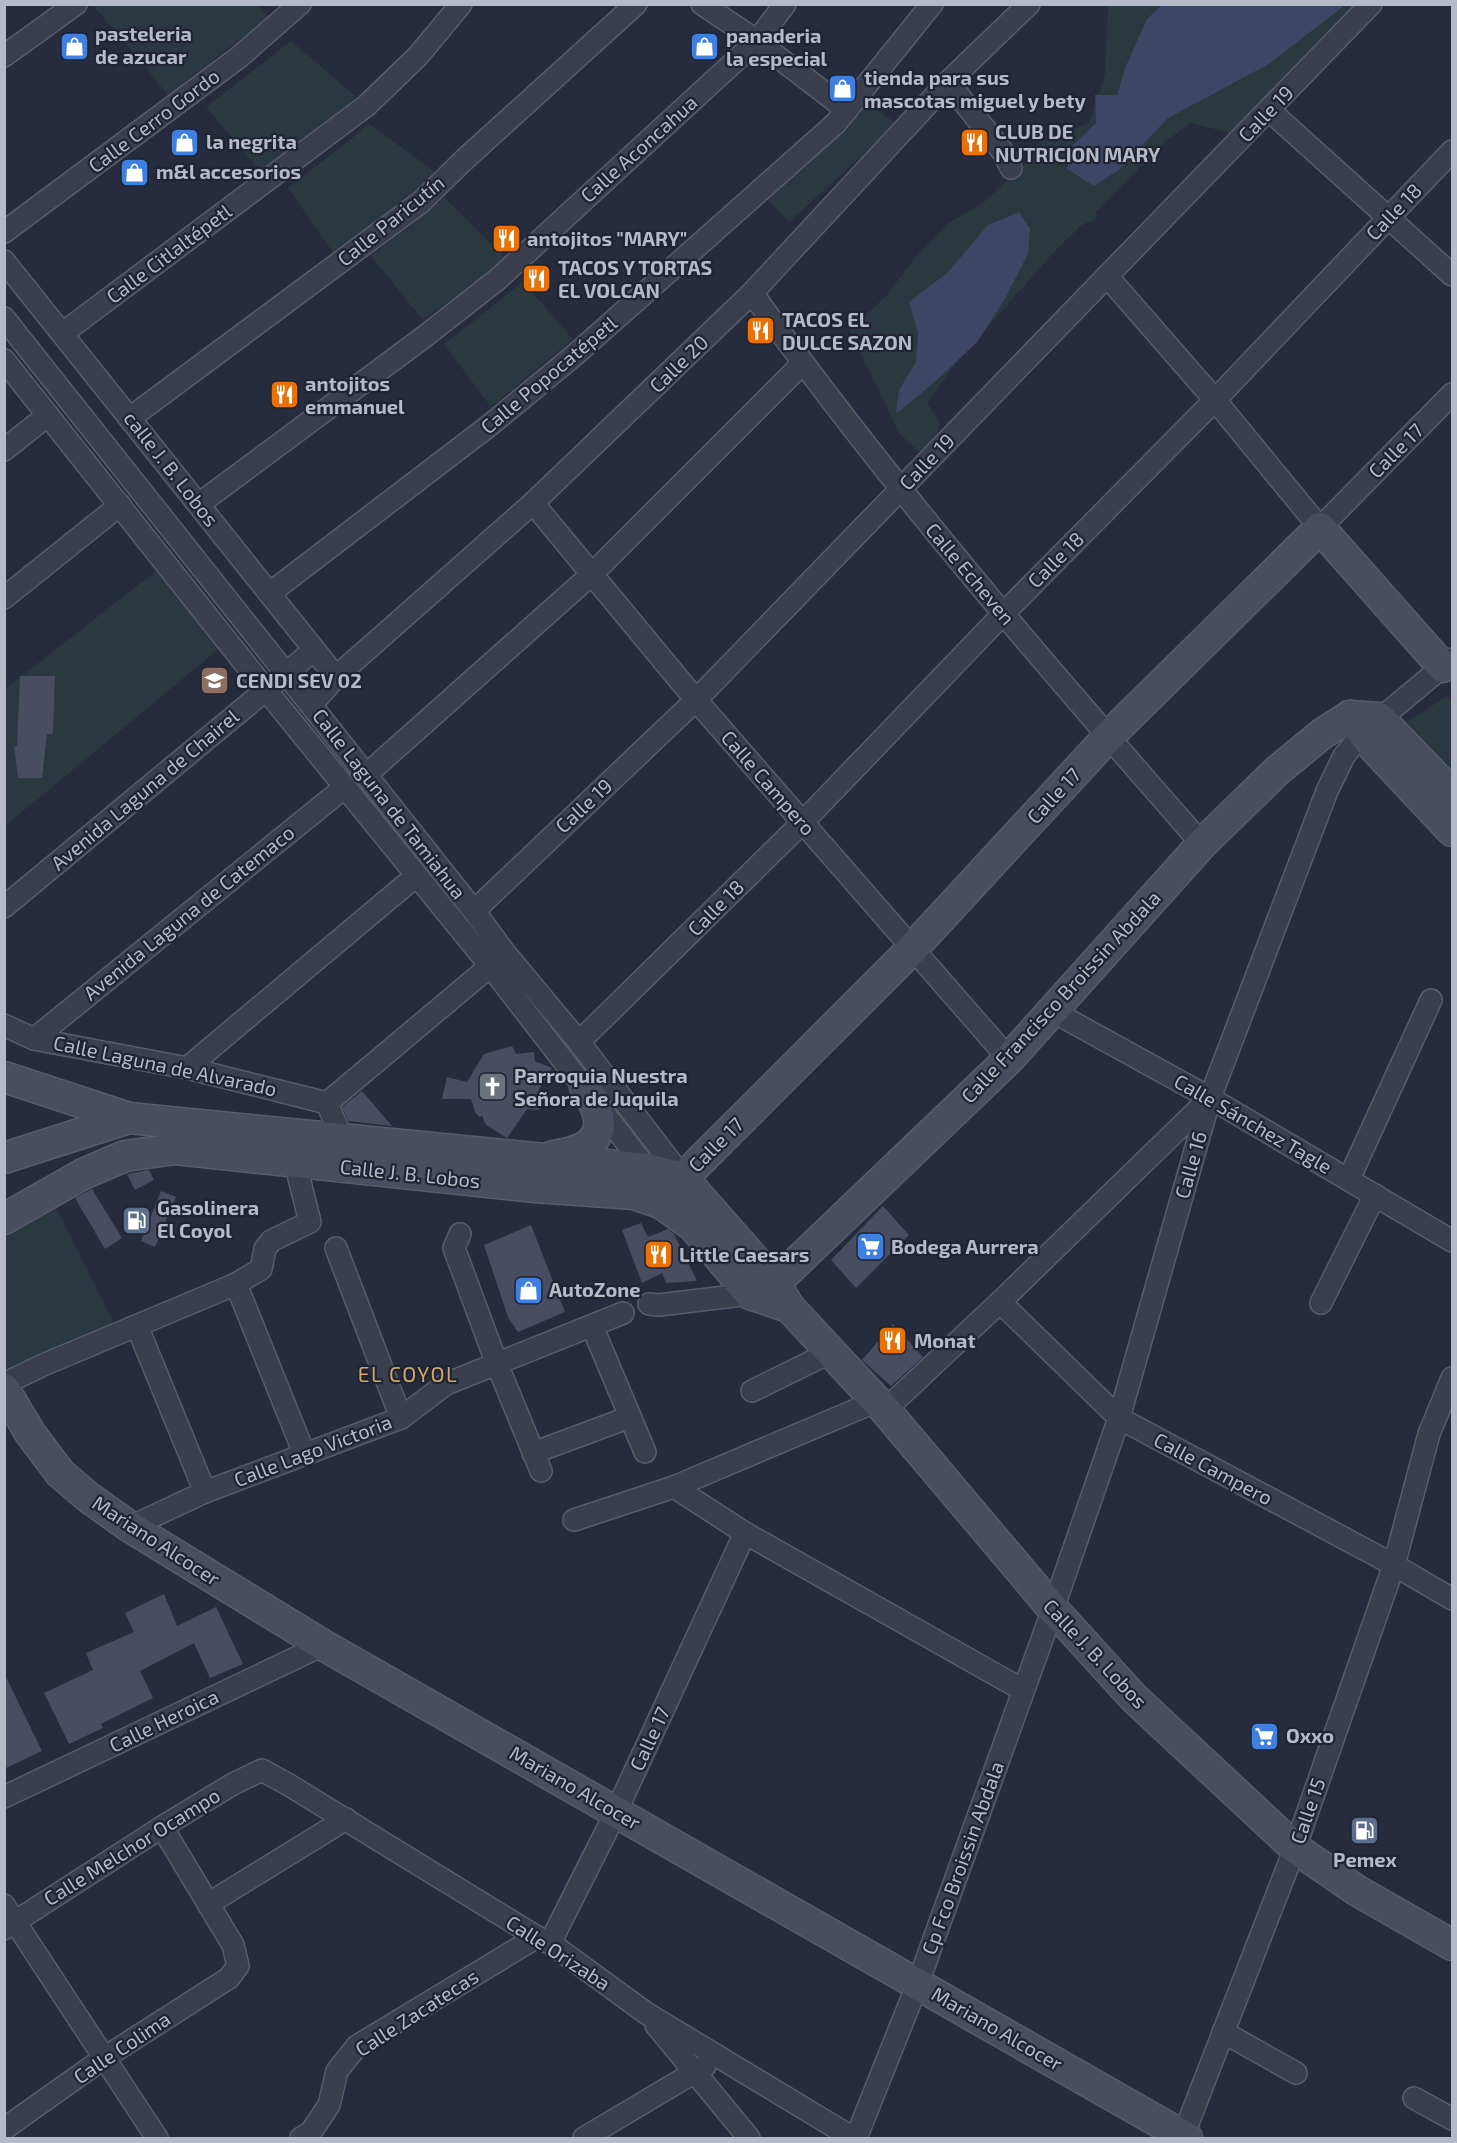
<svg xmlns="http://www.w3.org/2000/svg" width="1457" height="2143" viewBox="0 0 1457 2143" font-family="'Exo 2',sans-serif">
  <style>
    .green { fill: #29393f }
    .water { fill: #3d4664 }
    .building { fill: #484d61 }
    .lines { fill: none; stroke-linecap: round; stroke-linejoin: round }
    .street-casing { stroke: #585c6b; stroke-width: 24 }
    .secondary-casing { stroke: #585c6b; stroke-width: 33 }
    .street { stroke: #3a3e4d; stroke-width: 21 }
    .secondary { stroke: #494d60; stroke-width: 30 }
    .labels { text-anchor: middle; stroke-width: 4.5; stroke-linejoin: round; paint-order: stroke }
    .poi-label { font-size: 20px; font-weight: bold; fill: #b6bac8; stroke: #1f2332; text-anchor: start }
    .street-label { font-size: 20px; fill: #b6bac8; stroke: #1f2332 }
    .neighbourhood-label { font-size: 21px; letter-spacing: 1.5px; fill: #cda96c; stroke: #1f2332 }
  </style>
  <rect width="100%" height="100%" fill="#262c3d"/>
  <g class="green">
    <path d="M92 4 257 5 269 17 168 95Z"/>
    <path d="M1108 5H1364L1234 134 1191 123 1166 141 1096 212 1097 219 1083 224 1054 252 956 363 927 403 940 422 934 446 923 456 898 432 880 392 849 331 888 294 913 260 950 222 983 203 1031 158 1032 149 1040 142 1089 123 1105 76Z"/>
    <path d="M291 41 360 100 262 173 206 107Z"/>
    <path d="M862 99 897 124 789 222 763 195Z"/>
    <path d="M368 123 438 174 337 258 288 188 360 132Z"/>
    <path d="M445 198 508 260 423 320 371 256Z"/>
    <path d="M523 282 573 339 491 407 444 344Z"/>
    <path d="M156 571 220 648 5 826V689Z"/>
    <path d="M1447 696 1452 701V773L1407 722Z"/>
    <path d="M54 1204 119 1334 5 1384V1234Z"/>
  </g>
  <g class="water">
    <path d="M1162 5H1345L1269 64 1168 118 1120 169 1094 186 1067 169 1073 145 1096 123 1095 95H1117L1126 66 1147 19Z"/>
    <path d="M1019 212 1030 229 1028 254 1003 302 977 342 937 380 896 414 899 390 916 362 918 333 909 302 947 273 988 225Z"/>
  </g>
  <g class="building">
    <path d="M20 676H55L53 734H47L42 778H18L14 746H17Z"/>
    <path d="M512 1046 516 1054 534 1052 535 1061 552 1068 537 1093 539 1110 527 1109 507 1138 486 1125 482 1116 479 1117 475 1112 471 1099H442L447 1077 467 1082 484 1054Z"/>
    <path d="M362 1091 392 1126 348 1121 342 1107Z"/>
    <path d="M149 1170 154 1180 135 1190 127 1174Z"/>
    <path d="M92 1189 122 1238 105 1249 75 1198Z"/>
    <path d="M161 1191 176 1197 155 1247 141 1241Z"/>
    <path d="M883 1206 909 1235 856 1288 831 1260Z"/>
    <path d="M641 1223 648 1237 668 1229 674 1234 697 1281 666 1283 662 1273 642 1283 622 1230Z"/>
    <path d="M531 1225 565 1312 518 1332 508 1317 484 1245Z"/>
    <path d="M893 1324 923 1357 891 1386 862 1360Z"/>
    <path d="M164 1594 177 1626 216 1607 243 1664 210 1678 194 1643 140 1671 153 1698 101 1724 103 1728 69 1744 44 1693 93 1670 86 1653 134 1632 125 1613Z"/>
    <path d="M4 1673 42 1751 4 1769Z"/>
  </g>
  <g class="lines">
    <defs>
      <g id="street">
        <path d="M702 4 757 41 847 110"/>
        <path d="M4 56 76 4"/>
        <path d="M948 82 1003 152 1011 168"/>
        <path d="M1270 111 1452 275"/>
        <path d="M4 232 238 58 300 4"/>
        <path d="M4 261 336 677"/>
        <path d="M1107 276 1215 400 1320 528 1452 394"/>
        <path d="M752 293C890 486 1046 666 1202 844"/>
        <path d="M4 318 474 911 505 953 579 1042 683 1178"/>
        <path d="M63 333 366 106 418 56 461 4"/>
        <path d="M4 360 258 680 491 967 647 1169 650 1176"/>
        <path d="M130 418 421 202 464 160 636 4"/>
        <path d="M4 450 48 415"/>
        <path d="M533 503 696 700 1009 1059"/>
        <path d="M199 504 424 337 498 279 757 41 785 4"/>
        <path d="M270 593 490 425 576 354 836 123 932 4"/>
        <path d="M4 598 120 505"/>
        <path d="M311 705 336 677 533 503 752 293 948 82 1029 4"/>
        <path d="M366 775 592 574 802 364"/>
        <path d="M4 907 314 650"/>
        <path d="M474 911 696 700 1371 4"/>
        <path d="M1052 1011 1210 1098 1452 1241"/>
        <path d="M4 1025 34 1039 187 1068 327 1103"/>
        <path d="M34 1039 345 787"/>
        <path d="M579 1042 802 823 1003 614 1215 400 1452 151"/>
        <path d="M187 1068 416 876"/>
        <path d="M327 1103 501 957"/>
        <path d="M327 1103 342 1139"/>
        <path d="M1349 1179 1431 1000"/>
        <path d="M460 1234 454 1248 497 1364 541 1471"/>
        <path d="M336 1248 401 1418"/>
        <path d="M236 1284 304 1453"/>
        <path d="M1000 1302 1119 1418 1394 1565 1452 1599"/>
        <path d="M1321 1303 1375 1195"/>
        <path d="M649 1304 659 1305 750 1294 758 1290"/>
        <path d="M137 1326 205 1492"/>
        <path d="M592 1326 645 1452"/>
        <path d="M4 1384 43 1365 236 1284 261 1269 265 1249 271 1241 310 1222 299 1178 298 1162"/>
        <path d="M752 1391 831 1352"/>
        <path d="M885 1410 1000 1302 1209 1099"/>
        <path d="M533 1453 630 1417"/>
        <path d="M674 1487 745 1533 1023 1690"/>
        <path d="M574 1520 674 1487 877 1401"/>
        <path d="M130 1527 205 1492 401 1418 446 1384 623 1313"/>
        <path d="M4 1797 323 1645"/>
        <path d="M208 1904 346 1819"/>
        <path d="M4 1905 157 2138"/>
        <path d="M4 1929 162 1827 233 1784 262 1770 289 1785 537 1937 550 1943 646 2013 853 2138"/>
        <path d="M550 1943 616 1812 745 1533"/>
        <path d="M656 2025 749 2138"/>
        <path d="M1223 2032 1296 2073"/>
        <path d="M1414 2098 1452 2119"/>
        <path d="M4 2129 104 2058 229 1978 238 1966 233 1945 162 1827"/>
        <path d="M1183 2136 1295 1848 1394 1565 1429 1434 1452 1378"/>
        <path d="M301 2138 311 2132 329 2105 337 2071 357 2046 537 1937"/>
        <path d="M584 2138 705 2066"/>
        <path d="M856 2138 918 1983 1053 1609 1119 1418 1210 1098 1327 791 1344 756 1362 734 1452 659"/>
      </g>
      <g id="secondary">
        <path d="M1350 716 1375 749 1452 831"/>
        <path d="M1350 716 1379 718 1452 794"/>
        <path d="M4 1077 129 1118 647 1169 683 1178 775 1283 789 1307 885 1410 1053 1609 1134 1698 1295 1848 1356 1890 1452 1945"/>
        <path d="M553 1156C601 1149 611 1128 585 1087"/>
        <path d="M4 1158 129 1118"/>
        <path d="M661 1203 683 1178 913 948 1108 737 1320 528 1443 667"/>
        <path d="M4 1219 83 1174 125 1156 175 1149 535 1187 634 1194 661 1203 693 1226 750 1294 789 1307"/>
        <path d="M775 1283 1009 1059 1202 844 1278 770 1322 734 1350 716"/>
        <path d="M4 1389 30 1433 60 1473 88 1497 130 1527 323 1645 1187 2138"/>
      </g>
    </defs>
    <use href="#street" class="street-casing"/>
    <use href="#secondary" class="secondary-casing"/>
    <use href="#street" class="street"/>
    <use href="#secondary" class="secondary"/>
  </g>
  <defs>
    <symbol id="shop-square" viewBox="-11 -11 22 22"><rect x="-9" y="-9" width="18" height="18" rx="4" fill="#3f7fe0" stroke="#1f2332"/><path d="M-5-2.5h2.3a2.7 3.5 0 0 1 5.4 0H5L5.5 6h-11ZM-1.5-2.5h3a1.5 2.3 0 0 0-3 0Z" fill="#fff"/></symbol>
    <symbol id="restaurant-square" viewBox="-11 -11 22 22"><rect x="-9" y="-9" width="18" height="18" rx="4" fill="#e8710a" stroke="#1f2332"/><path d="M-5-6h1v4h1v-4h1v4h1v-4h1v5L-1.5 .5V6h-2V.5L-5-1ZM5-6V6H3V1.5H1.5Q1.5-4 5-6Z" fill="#fff"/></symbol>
    <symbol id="school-square" viewBox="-11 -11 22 22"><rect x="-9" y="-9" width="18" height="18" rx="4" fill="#8d6e63" stroke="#1f2332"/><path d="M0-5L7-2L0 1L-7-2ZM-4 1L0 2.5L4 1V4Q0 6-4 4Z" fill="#fff"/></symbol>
    <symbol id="church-square" viewBox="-11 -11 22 22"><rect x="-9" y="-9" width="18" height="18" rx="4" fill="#6b7280" stroke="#1f2332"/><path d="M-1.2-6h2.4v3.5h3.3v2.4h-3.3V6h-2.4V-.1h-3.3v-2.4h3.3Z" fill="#fff"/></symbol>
    <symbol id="fuel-square" viewBox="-11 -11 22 22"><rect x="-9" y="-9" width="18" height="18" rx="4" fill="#5c6f8a" stroke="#1f2332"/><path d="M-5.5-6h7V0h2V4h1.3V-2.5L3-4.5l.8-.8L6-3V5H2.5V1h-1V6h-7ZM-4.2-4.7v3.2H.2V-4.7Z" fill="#fff"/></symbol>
    <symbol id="supermarket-square" viewBox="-11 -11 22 22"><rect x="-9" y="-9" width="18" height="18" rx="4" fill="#3f7fe0" stroke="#1f2332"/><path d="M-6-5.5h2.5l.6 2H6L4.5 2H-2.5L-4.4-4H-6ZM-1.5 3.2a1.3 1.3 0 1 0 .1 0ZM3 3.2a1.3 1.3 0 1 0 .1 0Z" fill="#fff"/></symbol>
  </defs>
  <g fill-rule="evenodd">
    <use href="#shop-square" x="58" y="30" width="33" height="33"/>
    <use href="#shop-square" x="688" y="30" width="33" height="33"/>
    <use href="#shop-square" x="826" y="72" width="33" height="33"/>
    <use href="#shop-square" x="168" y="126" width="33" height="33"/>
    <use href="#restaurant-square" x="958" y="126" width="33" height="33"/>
    <use href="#shop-square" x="118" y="156" width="33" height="33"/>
    <use href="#restaurant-square" x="490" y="222" width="33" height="33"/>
    <use href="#restaurant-square" x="520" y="262" width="33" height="33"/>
    <use href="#restaurant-square" x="744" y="314" width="33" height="33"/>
    <use href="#restaurant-square" x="268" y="378" width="33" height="33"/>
    <use href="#school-square" x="198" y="664" width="33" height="33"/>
    <use href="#church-square" x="476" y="1070" width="33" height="33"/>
    <use href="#fuel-square" x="120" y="1204" width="33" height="33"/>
    <use href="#supermarket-square" x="854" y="1230" width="33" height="33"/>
    <use href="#restaurant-square" x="642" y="1238" width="33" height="33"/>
    <use href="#shop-square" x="512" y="1274" width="33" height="33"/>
    <use href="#restaurant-square" x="876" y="1324" width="33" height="33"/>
    <use href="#supermarket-square" x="1248" y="1720" width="33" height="33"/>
    <use href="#fuel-square" x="1348" y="1814" width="33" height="33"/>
  </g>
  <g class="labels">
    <g class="poi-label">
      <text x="95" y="41">pasteleria<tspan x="95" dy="23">de azucar</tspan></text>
      <text x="726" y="43">panaderia<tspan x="726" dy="23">la especial</tspan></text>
      <text x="864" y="85">tienda para sus<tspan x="864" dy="23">mascotas miguel y bety</tspan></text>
      <text x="995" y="139">CLUB DE<tspan x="995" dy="23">NUTRICION MARY</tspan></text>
      <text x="206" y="149">la negrita</text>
      <text x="156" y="179">m&amp;l accesorios</text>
      <text x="527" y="246">antojitos "MARY"</text>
      <text x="558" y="275">TACOS Y TORTAS<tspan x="558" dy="23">EL VOLCAN</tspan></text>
      <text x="782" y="327">TACOS EL<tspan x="782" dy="23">DULCE SAZON</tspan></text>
      <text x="305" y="391">antojitos<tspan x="305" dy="23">emmanuel</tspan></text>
      <text x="236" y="688">CENDI SEV 02</text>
      <text x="514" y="1083">Parroquia Nuestra<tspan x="514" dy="23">Señora de Juquila</tspan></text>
      <text x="157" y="1215">Gasolinera<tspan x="157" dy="23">El Coyol</tspan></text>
      <text x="891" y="1254">Bodega Aurrera</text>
      <text x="679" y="1262">Little Caesars</text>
      <text x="549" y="1297">AutoZone</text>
      <text x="914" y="1348">Monat</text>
      <text x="1286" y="1743">Oxxo</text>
      <text x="1365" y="1867" text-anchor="middle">Pemex</text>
    </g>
    <g class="street-label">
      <text transform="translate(1266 114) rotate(-46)" y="7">Calle 19</text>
      <text transform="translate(154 121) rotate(-37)" y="7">Calle Cerro Gordo</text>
      <text transform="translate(639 149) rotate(-42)" y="7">Calle Aconcahua</text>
      <text transform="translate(1394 212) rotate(-46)" y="7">Calle 18</text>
      <text transform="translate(391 221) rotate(-39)" y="7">Calle Paricutín</text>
      <text transform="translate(169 254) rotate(-37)" y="7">Calle Citlaltépetl</text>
      <text transform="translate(679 364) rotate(-44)" y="7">Calle 20</text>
      <text transform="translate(549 375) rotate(-40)" y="7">Calle Popocatépetl</text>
      <text transform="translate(1396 451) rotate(-45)" y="7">Calle 17</text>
      <text transform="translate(927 462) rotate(-46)" y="7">Calle 19</text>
      <text transform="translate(171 469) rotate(52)" y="7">calle J. B. Lobos</text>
      <text transform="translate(1056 560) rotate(-45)" y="7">Calle 18</text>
      <text transform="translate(970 574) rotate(50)" y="7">Calle Echeven</text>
      <text transform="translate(768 783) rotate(49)" y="7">Calle Campero</text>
      <text transform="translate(145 790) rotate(-40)" y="7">Avenida Laguna de Chairel</text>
      <text transform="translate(1054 796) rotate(-47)" y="7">Calle 17</text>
      <text transform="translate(389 804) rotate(52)" y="7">Calle Laguna de Tamiahua</text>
      <text transform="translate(584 806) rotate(-43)" y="7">Calle 19</text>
      <text transform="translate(716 908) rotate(-45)" y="7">Calle 18</text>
      <text transform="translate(189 913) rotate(-39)" y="7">Avenida Laguna de Catemaco</text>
      <text transform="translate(1061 997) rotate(-47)" y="7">Calle Francisco Broissin Abdala</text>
      <text transform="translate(165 1066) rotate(12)" y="7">Calle Laguna de Alvarado</text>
      <text transform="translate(1253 1124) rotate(30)" y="7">Calle Sánchez Tagle</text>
      <text transform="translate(716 1145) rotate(-45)" y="7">Calle 17</text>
      <text transform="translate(1191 1165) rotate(-74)" y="7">Calle 16</text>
      <text transform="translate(410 1174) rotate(6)" y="7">Calle J. B. Lobos</text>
      <text transform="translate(313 1451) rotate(-21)" y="7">Calle Lago Victoria</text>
      <text transform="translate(1213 1469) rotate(28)" y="7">Calle Campero</text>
      <text transform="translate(156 1541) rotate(33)" y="7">Mariano Alcocer</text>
      <text transform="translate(1095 1654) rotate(47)" y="7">Calle J. B. Lobos</text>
      <text transform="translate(164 1721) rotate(-26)" y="7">Calle Heroica</text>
      <text transform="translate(650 1739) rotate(-65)" y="7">Calle 17</text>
      <text transform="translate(575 1788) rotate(30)" y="7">Mariano Alcocer</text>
      <text transform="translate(1308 1811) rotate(-71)" y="7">Calle 15</text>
      <text transform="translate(132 1847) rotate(-32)" y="7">Calle Melchor Ocampo</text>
      <text transform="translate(963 1858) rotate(-70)" y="7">Cp Fco Broissin Abdala</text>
      <text transform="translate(558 1953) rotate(33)" y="7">Calle Orizaba</text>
      <text transform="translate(417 2013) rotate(-33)" y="7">Calle Zacatecas</text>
      <text transform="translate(997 2029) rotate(30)" y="7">Mariano Alcocer</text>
      <text transform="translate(122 2048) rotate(-34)" y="7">Calle Colima</text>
    </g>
    <g class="neighbourhood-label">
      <text x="408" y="1382">EL COYOL</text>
    </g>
  </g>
  <rect width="1457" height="2143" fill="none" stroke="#b6bac8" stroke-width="12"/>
</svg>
